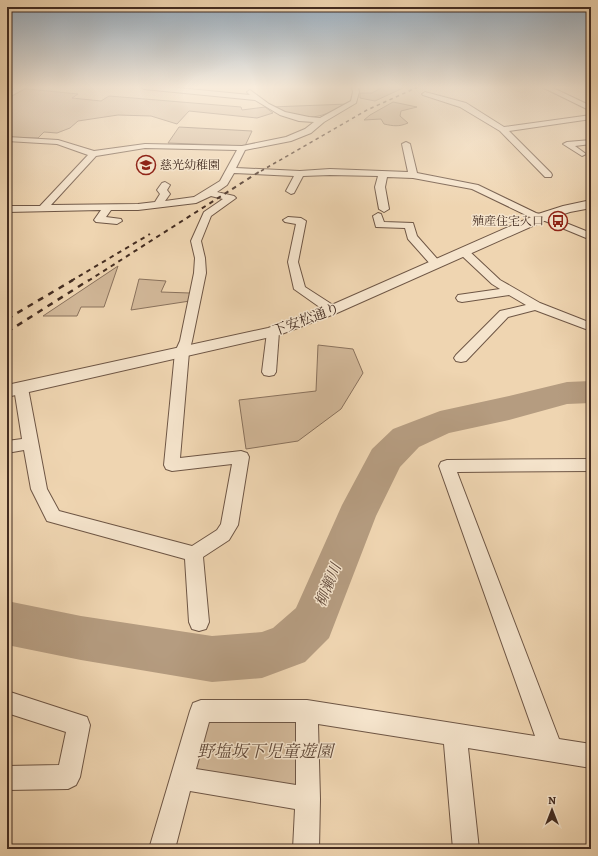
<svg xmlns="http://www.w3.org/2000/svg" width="598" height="856" viewBox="0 0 598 856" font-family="Alegreya,'Noto Serif JP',serif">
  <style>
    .green { fill: #d2b899; stroke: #8a725d }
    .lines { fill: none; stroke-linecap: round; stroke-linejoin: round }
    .river { fill: #b59c80; fill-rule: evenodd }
    .minor-casing { stroke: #6e5645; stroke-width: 2 }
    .tertiary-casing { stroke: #6e5645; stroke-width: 2 }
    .minor { fill: #f5e4cc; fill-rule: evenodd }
    .tertiary { fill: #f5e4cc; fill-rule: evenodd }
    .rail-far2 { stroke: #432c21; stroke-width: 1.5; stroke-dasharray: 3.5 3.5; stroke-linecap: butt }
    .rail-far1 { stroke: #432c21; stroke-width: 2; stroke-dasharray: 4.5 4.5; stroke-linecap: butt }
    .rail { stroke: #432c21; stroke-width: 2.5; stroke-dasharray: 6 6; stroke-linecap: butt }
    .labels { text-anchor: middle; stroke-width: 3; stroke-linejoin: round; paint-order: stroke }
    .far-poi-label { font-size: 12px; fill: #432c21; stroke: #f5e4cc; text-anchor: start }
    .street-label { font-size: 14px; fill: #432c21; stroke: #f5e4cc }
    .water-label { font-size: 15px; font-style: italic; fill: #604839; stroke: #f5e4cc }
    .near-park-label { font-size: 17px; font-style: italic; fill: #604839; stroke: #f5e4cc }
  </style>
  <rect width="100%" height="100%" fill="#efd5b1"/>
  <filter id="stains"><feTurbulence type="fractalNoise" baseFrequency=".005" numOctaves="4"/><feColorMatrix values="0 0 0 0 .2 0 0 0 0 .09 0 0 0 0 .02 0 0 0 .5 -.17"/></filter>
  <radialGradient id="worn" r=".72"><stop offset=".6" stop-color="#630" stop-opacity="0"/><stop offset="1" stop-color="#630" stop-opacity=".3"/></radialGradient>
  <g class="green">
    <path d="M7 87 78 94 72 98 101 101 109 96 241 107 242 110 265 107 273 113 257 118 189 111 177 124 151 116 118 115 78 121 70 128 57 133 44 132 38 138 7 137Z"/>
    <path d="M383 87H405L375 101 360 98V93H372Z"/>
    <path d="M393 102 417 107 401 111 400 116 408 123C399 127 393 126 384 124L381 119 364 120 370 115Z"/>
    <path d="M348 104C314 121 306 121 271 107Z"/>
    <path d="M179 127 252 131 245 146 168 143Z"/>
    <path d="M118 266 104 307H81L77 316H43Z"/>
    <path d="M139 279 166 281 161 292 190 293V301L131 310Z"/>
    <path d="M318 345 353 349 363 373 341 409 298 441 246 449 239 400 316 391Z"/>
    <path d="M201 711H307L308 799 182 778Z"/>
  </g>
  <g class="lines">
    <path class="river" d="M591 381V403L567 404 509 420 449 433 419 447 400 467 376 516 329 638 305 662 262 678 212 682 81 660 7 645V601L81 616 212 636 262 632 273 628 296 608 342 505 372 449 393 429 440 411 509 396 567 382Z"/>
    <defs>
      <g id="minor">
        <path d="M18 87H27L7 98V93Z"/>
        <path d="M141 87H168L250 95 247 92 250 90 269 104 285 112 309 117 320 118 351 101 353 92 352 87H358L359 92 356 103 324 122 311 133 291 141 245 150 236 168 300 171 330 169 408 172 402 144 406 142 410 144 417 173 478 185 536 213 551 217 591 233V240L545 221 530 217 472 189 413 178 387 177 385 187 389 209 384 212 379 209 375 187 378 176 330 175 303 176 294 193 291 194 286 191 294 176 234 173 227 185 217 192 234 196 236 198 211 216 201 241 205 258 206 273 192 341 189 352 180 458 241 451 247 453 249 457 238 525 229 540 203 557 209 622 206 629 199 631 192 629 189 622 185 559 47 521 31 489 24 450 7 453V441L22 439 14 388 16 385 21 383 26 385 28 388 47 489 59 511 192 546 217 530 221 524 232 464 172 471 166 469 164 465 175 352 180 341 194 273 195 258 191 241 204 212 223 199 211 196 196 203 138 210H111L106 217 121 219 122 221 117 224 96 222 94 220 101 210 7 212V206H40L88 155 57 144 7 141V137L58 140 94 151 145 144 242 146 286 137 305 129 314 122 299 121 280 115 255 100 144 89ZM145 148 237 150 220 181 194 197 165 201 170 194 167 190 170 185 165 182 162 183 157 190 160 194 155 202 138 204 51 205 96 156Z"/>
        <path d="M542 87H551L591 106V111Z"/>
        <path d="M425 92 466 103 504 127 591 115V119L509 131 551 173 552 175 551 177H545L500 131 460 107 423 95 422 94Z"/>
        <path d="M591 140V144L575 146 586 154 582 156 563 144 567 142Z"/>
        <path d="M378 213 381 214 384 222 413 223 417 236 440 262 441 264 440 266H432L408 239 405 228 376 227 373 216Z"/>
        <path d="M288 217 301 218 306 221 298 262 305 287 336 307 338 310 336 313H328L294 289 288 262 296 224 285 222 283 220Z"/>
        <path d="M464 249 468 250 500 280 540 303 591 323V331L535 310 508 317 466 361 461 362 456 361 454 358 456 355 500 311 526 305 509 295 462 302 458 301 456 298 458 295 500 289 492 284 460 254 459 252Z"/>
        <path d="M273 328 277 329 279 332 276 372 274 375 269 376 264 375 262 372 267 332 269 329Z"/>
        <path d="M591 459V471L457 472 559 739 591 744V768L468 748 479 849H453L444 744 318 724 320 799 319 849H293L295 809 190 791 175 849H149L190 711 193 703 201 700H307L535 736 439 466 441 462 447 460ZM209 722H296V785L196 769Z"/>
        <path d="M7 691 87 717 90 725 80 777 76 785 68 789 7 790V766L59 765 66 732 7 713Z"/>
      </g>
      <path id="tertiary" d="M591 200V208L570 212 546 220 337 313 279 335 7 397V385L268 328 327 307 538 214 563 206Z"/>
    </defs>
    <use href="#minor" class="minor-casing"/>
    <use href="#tertiary" class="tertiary-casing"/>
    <use href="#minor" class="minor"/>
    <use href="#tertiary" class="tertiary"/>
    <path class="rail-far2" d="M261 171 367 110 418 87"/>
    <g class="rail-far1">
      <path d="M71 281 150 234"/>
      <path d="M88 281 262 170"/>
    </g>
    <g class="rail">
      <path d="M7 319 73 280"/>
      <path d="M7 332 89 280"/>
    </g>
  </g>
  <linearGradient id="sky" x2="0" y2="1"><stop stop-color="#93aabe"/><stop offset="0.42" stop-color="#f8ecdc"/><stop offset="1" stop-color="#f8ecdc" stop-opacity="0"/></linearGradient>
  <rect width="598" height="207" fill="url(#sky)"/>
  <defs>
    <symbol id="school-ring" viewBox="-11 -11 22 22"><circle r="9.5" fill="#f5e4cc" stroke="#8f2418" stroke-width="1.5"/><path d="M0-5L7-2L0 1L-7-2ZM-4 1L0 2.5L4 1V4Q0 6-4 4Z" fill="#8f2418"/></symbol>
    <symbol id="bus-ring" viewBox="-11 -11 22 22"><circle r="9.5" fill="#f5e4cc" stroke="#8f2418" stroke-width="1.5"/><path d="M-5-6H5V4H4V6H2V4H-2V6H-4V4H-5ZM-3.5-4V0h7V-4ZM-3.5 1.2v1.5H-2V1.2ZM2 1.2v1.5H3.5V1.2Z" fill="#8f2418"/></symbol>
  </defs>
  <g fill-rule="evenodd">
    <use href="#school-ring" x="135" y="154" width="22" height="22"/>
    <use href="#bus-ring" x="547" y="210" width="22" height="22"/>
  </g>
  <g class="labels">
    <g class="far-poi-label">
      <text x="160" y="169">慈光幼稚園</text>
      <text x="544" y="225" text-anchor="end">殖産住宅入口</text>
    </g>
    <g class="street-label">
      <text transform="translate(306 319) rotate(-20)" y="5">下安松通り</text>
    </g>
    <g class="water-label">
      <text transform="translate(328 585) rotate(-68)" y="5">柳瀬川</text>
    </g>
    <g class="near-park-label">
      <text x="265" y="757">野塩坂下児童遊園</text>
    </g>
  </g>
  <rect width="598" height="856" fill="none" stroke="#efd5b1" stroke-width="24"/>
  <rect x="8" y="8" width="582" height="840" fill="none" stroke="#432c21" stroke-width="2"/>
  <rect x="12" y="12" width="574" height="832" fill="none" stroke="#432c21"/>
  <g transform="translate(552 810)" stroke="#f5e4cc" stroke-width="3" paint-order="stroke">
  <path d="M0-3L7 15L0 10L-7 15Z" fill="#432c21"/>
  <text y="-6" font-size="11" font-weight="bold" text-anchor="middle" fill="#432c21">N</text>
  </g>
  <rect width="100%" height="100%" filter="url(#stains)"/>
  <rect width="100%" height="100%" fill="url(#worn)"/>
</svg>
